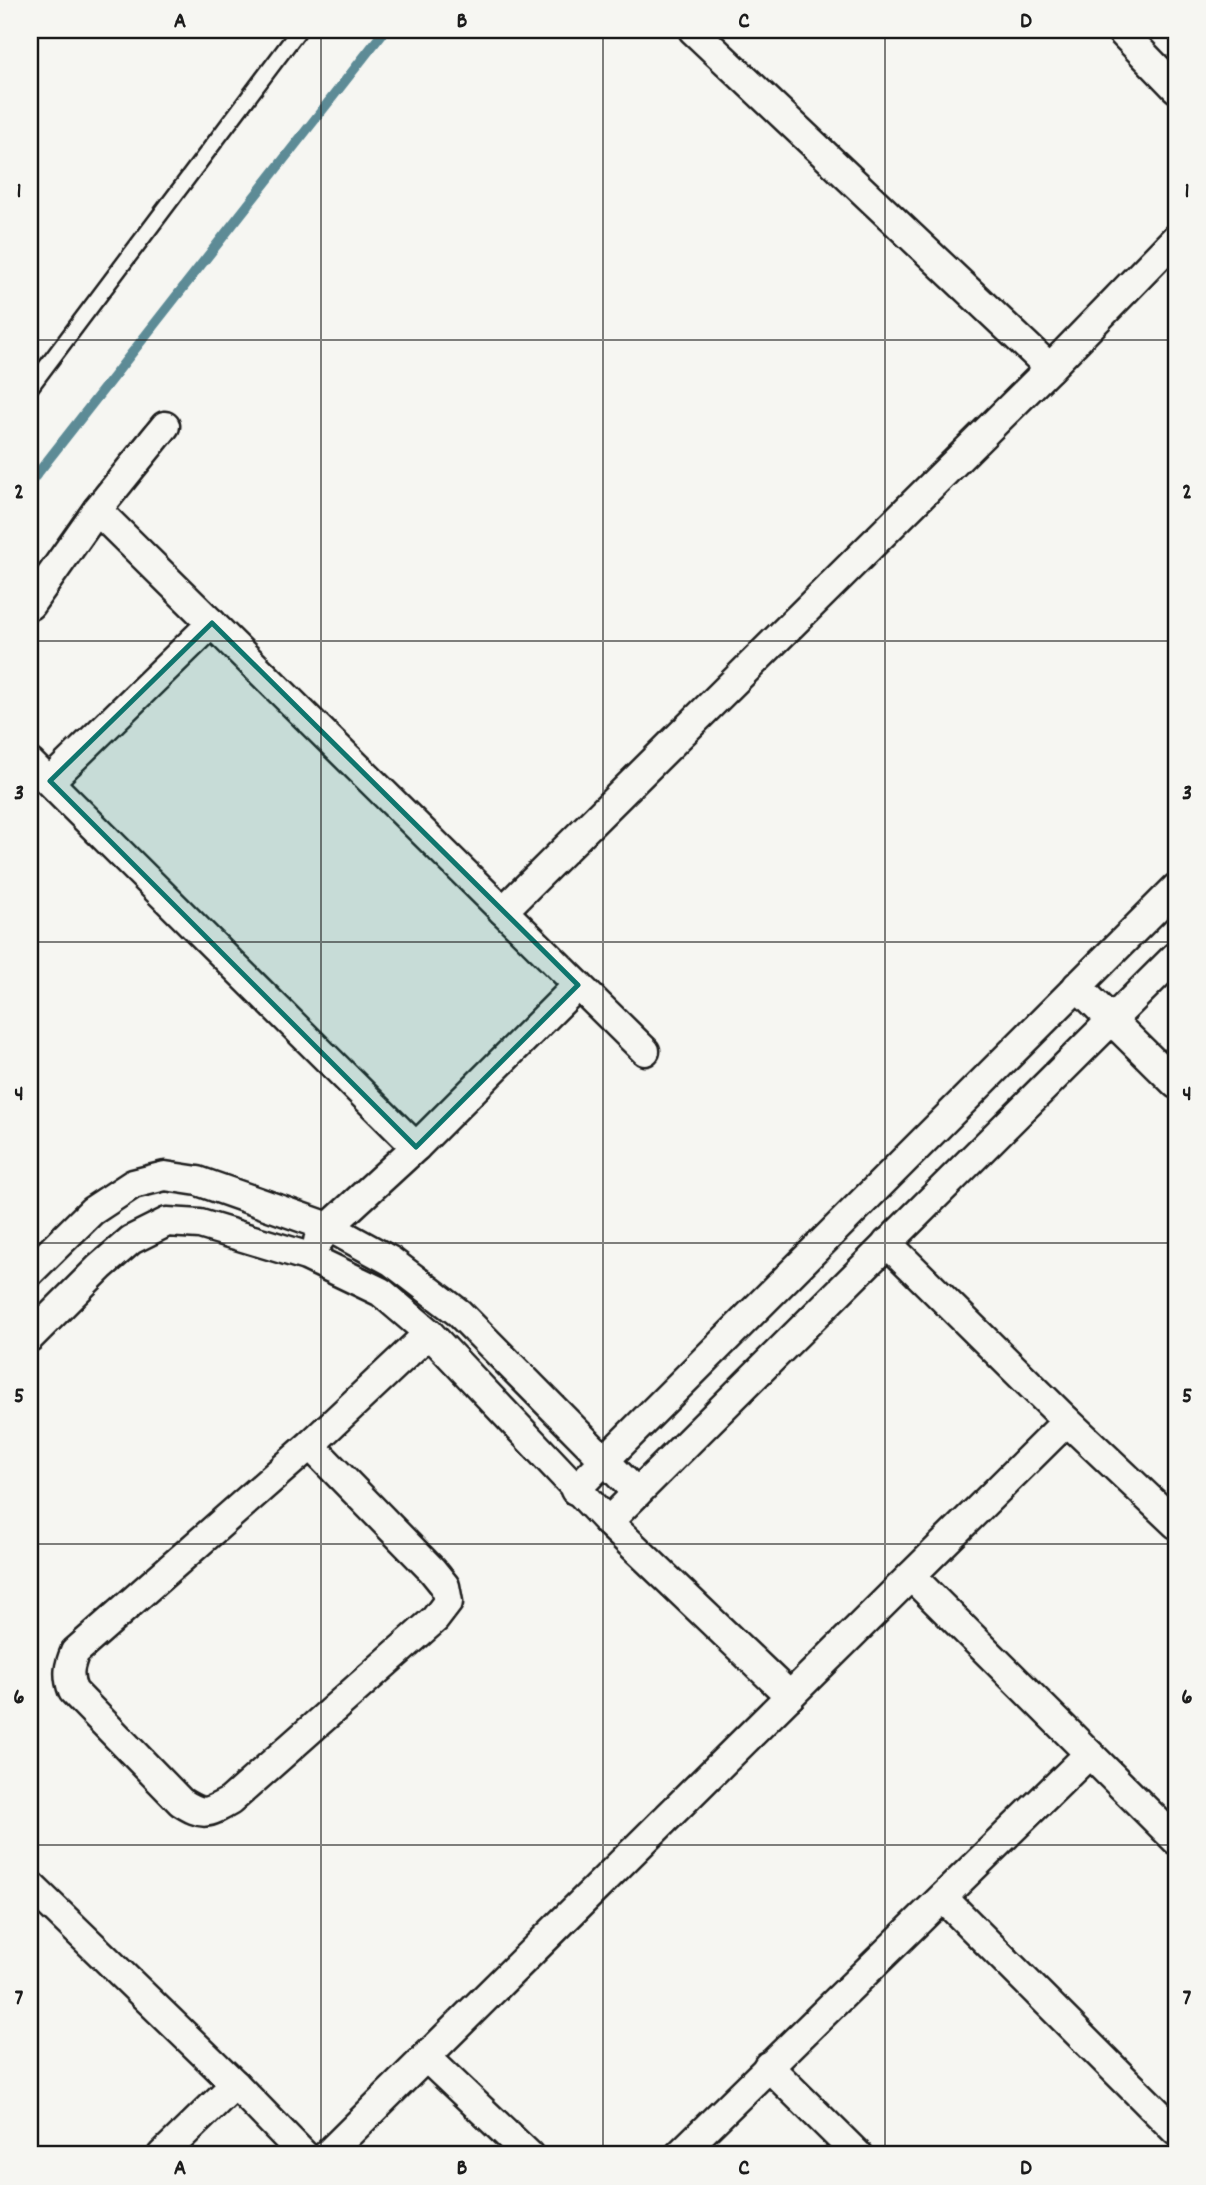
<svg xmlns="http://www.w3.org/2000/svg" width="1206" height="2185" viewBox="0 0 1206 2185" font-family="Dekko,sans-serif">
  <style>
    .lines { fill: none; stroke-linecap: round; stroke-linejoin: round }
    .stream { stroke: #5d8b96; stroke-width: 10 }
    .lane-casing { stroke: #1c1c1c; stroke-width: 19 }
    .street-casing { stroke: #1c1c1c; stroke-width: 33 }
    .lane { stroke: #f6f6f2; stroke-width: 14 }
    .street { stroke: #f6f6f2; stroke-width: 28 }
    .marked { fill: #0f766e; fill-opacity: 0.2; stroke: #0f766e; stroke-width: 5; stroke-linejoin: round }
    .grid { fill: none; stroke: #1c1c1c; stroke-width: 2; stroke-opacity: 0.55 }
    .neatline { fill: none; stroke: #1c1c1c; stroke-width: 2.5 }
    .grid-label { font-size: 23px; text-anchor: middle; font-weight: bold; fill: #1c1c1c }
  </style>
  <rect width="100%" height="100%" fill="#f6f6f2"/>
  <filter id="ink" filterUnits="userSpaceOnUse"><feTurbulence type="fractalNoise" baseFrequency=".0143" numOctaves="2"/><feDisplacementMap in="SourceGraphic" scale="14" xChannelSelector="R" yChannelSelector="G"/><feConvolveMatrix kernelMatrix="1 2 1 2 8 2 1 2 1" color-interpolation-filters="sRGB"/></filter>
  <g filter="url(#ink)">
    <g class="lines">
      <path class="stream" d="M30 483 385 30"/>
      <defs>
        <path id="lane" d="M30 388 299 30"/>
        <g id="street">
          <path d="M693 30 1050 368"/>
          <path d="M1120 30 1176 88"/>
          <path d="M97 510 645 1051"/>
          <path d="M30 605 97 510 165 426"/>
          <path d="M30 763 416 1147"/>
          <path d="M50 781 212 623"/>
          <path d="M503 911 1050 368 1176 238"/>
          <path d="M1077 986 1176 1084"/>
          <path d="M318 1241 329 1227 416 1147 578 985"/>
          <path d="M887 1243 1067 1421 1176 1524"/>
          <path d="M30 1272 92 1211 133 1184 165 1176 198 1181 329 1227 391 1261 459 1313 637 1493"/>
          <path d="M30 1337 100 1267 131 1240 167 1222 200 1224 306 1256 381 1292 429 1333 608 1522 1176 956"/>
          <path d="M310 1445 432 1570 445 1586 448 1602 435 1619 230 1801C207 1814 203 1816 181 1802L73 1691C67 1675 69 1666 75 1652L310 1445 429 1333"/>
          <path d="M575 1490 1176 888"/>
          <path d="M608 1522 790 1696"/>
          <path d="M911 1576 1176 1840"/>
          <path d="M30 1885 235 2084 304 2155"/>
          <path d="M943 1898 1176 2131"/>
          <path d="M426 2057 529 2155"/>
          <path d="M768 2066 858 2155"/>
          <path d="M162 2155 235 2084"/>
          <path d="M327 2155 1067 1421"/>
          <path d="M679 2155 1089 1754"/>
        </g>
      </defs>
      <use href="#lane" class="lane-casing"/>
      <use href="#street" class="street-casing"/>
      <use href="#lane" class="lane"/>
      <use href="#street" class="street"/>
    </g>
  </g>
  <path class="marked" d="M212 623 578 985 416 1147 50 781Z"/>
  <path class="grid" d="M321 30V2155M603 30V2155M885 30V2155M30 340H1176M30 641H1176M30 942H1176M30 1243H1176M30 1544H1176M30 1845H1176"/>
  <rect width="1206" height="2185" fill="none" stroke="#f6f6f2" stroke-width="77"/>
  <rect x="38" y="38" width="1130" height="2108" class="neatline"/>
  <g class="grid-label">
    <text x="180" y="27">A</text>
    <text x="462" y="27">B</text>
    <text x="744" y="27">C</text>
    <text x="1026" y="27">D</text>
    <text x="19" y="197">1</text>
    <text x="1187" y="197">1</text>
    <text x="19" y="498">2</text>
    <text x="1187" y="498">2</text>
    <text x="19" y="799">3</text>
    <text x="1187" y="799">3</text>
    <text x="19" y="1100">4</text>
    <text x="1187" y="1100">4</text>
    <text x="19" y="1402">5</text>
    <text x="1187" y="1402">5</text>
    <text x="19" y="1703">6</text>
    <text x="1187" y="1703">6</text>
    <text x="19" y="2004">7</text>
    <text x="1187" y="2004">7</text>
    <text x="180" y="2174">A</text>
    <text x="462" y="2174">B</text>
    <text x="744" y="2174">C</text>
    <text x="1026" y="2174">D</text>
  </g>
</svg>
